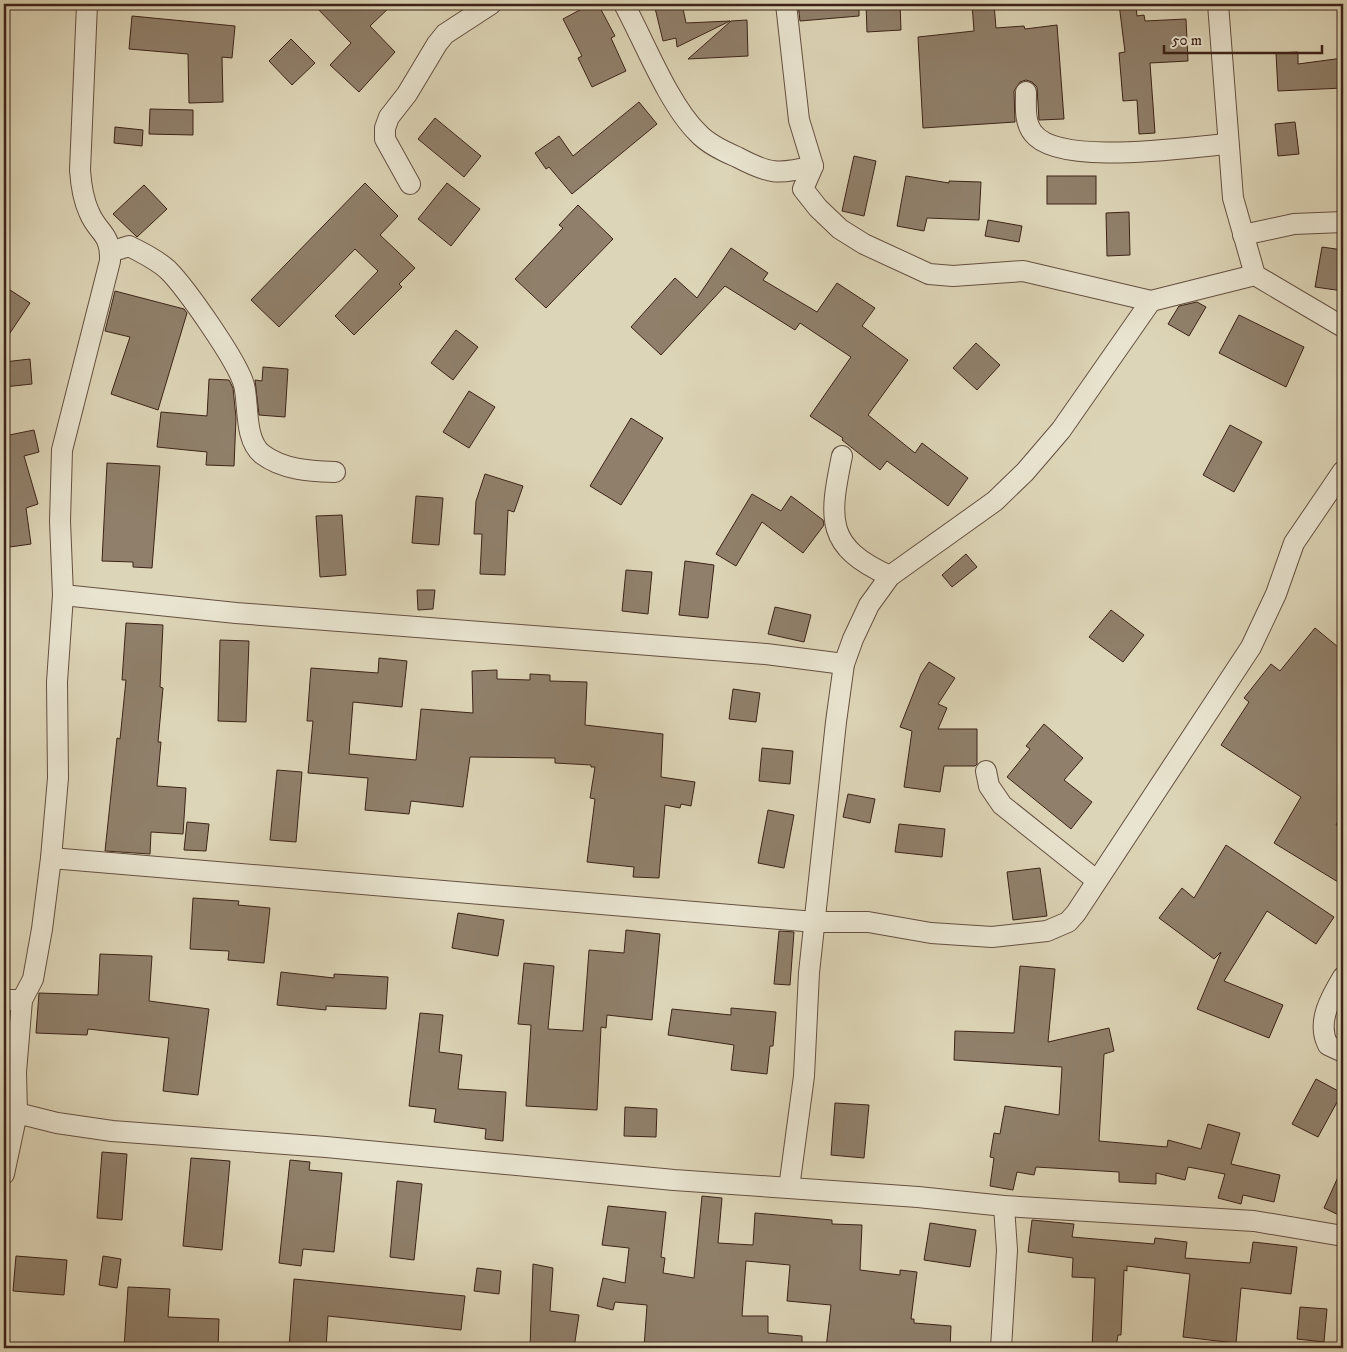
<svg xmlns="http://www.w3.org/2000/svg" width="1347" height="1352" viewBox="0 0 1347 1352" font-family="'IM FELL DW Pica',serif">
  <style>
    .building { fill: #90806b; stroke: #3c2318 }
    .lines { fill: none; stroke-linecap: round; stroke-linejoin: round }
    .street-casing { stroke: #645040; stroke-width: 22 }
    .street { stroke: #e9e4d0; stroke-width: 20 }
  </style>
  <rect width="100%" height="100%" fill="#ddd5b7"/>
  <filter id="stains"><feTurbulence type="fractalNoise" baseFrequency=".004" numOctaves="4"/><feColorMatrix values="0 0 0 0 .2 0 0 0 0 .09 0 0 0 0 .02 0 0 0 .5 -.17"/></filter>
  <radialGradient id="worn" r=".72"><stop offset=".6" stop-color="#630" stop-opacity="0"/><stop offset="1" stop-color="#630" stop-opacity=".3"/></radialGradient>
  <g class="building">
    <path d="M313 4H393L370 26 395 52 359 92 330 65 351 43Z"/>
    <path d="M591 4H598L615 36 611 38 626 71 592 87 578 58 582 56 563 19Z"/>
    <path d="M654 4H682L686 23 730 21 677 47 676 38 663 41Z"/>
    <path d="M798 4H859V16L800 21Z"/>
    <path d="M866 4H900L901 30 867 32Z"/>
    <path d="M972 4H994L996 28 1024 26 1025 29 1057 25 1064 119 1039 120 1037 87 1032 82 1026 80 1020 82 1014 91 1015 122 923 128 918 37 974 31Z"/>
    <path d="M1119 4H1136L1137 16 1144 15 1145 21 1186 19 1188 61 1150 63 1155 133 1139 134 1137 100 1123 101 1119 53 1125 52Z"/>
    <path d="M132 16 235 26 232 58 222 57 223 102 189 103 188 54 129 49Z"/>
    <path d="M747 20 748 56 688 59 731 21Z"/>
    <path d="M291 39 315 63 292 85 269 61Z"/>
    <path d="M1298 52V64L1343 58V88L1278 91 1276 53Z"/>
    <path d="M639 102 657 124 572 194 549 167 546 169 535 153 559 136 573 156Z"/>
    <path d="M150 109 193 110V135L149 134Z"/>
    <path d="M435 118 481 156 464 177 418 139Z"/>
    <path d="M1295 122 1299 154 1278 156 1275 124Z"/>
    <path d="M115 127 143 130 142 146 114 143Z"/>
    <path d="M854 156 876 161 864 216 842 211Z"/>
    <path d="M906 176 949 183V181L981 182 979 220 927 218 924 231 897 226Z"/>
    <rect x="1047" y="176" width="49" height="28"/>
    <path d="M365 183 398 216 380 235 415 268 399 284 402 287 354 335 335 316 378 271 355 249 279 327 251 300Z"/>
    <path d="M447 183 480 209 451 246 418 219Z"/>
    <path d="M144 185 167 209 137 237 113 214Z"/>
    <path d="M578 205 613 239 546 308 515 279 563 228 559 225Z"/>
    <path d="M1129 212 1130 255 1107 256 1106 213Z"/>
    <path d="M988 220 1022 226 1019 242 985 236Z"/>
    <path d="M1322 247 1343 250V291L1315 287Z"/>
    <path d="M731 248 768 273 763 280 817 312 837 283 875 308 862 326 908 360 868 415 915 453 922 443 968 478 948 506 887 461 880 470 842 440 843 438 810 416 851 357 800 323 795 330 725 286 661 355 631 327 675 278 697 298Z"/>
    <path d="M4 286 30 303 4 342Z"/>
    <path d="M115 291 184 309 187 313 158 410 111 394 130 337 105 331Z"/>
    <path d="M1197 302 1206 307 1189 336 1168 324 1179 306Z"/>
    <path d="M1239 315 1304 347 1286 387 1219 353Z"/>
    <path d="M456 330 478 347 453 380 431 363Z"/>
    <path d="M976 343 1000 365 977 390 953 368Z"/>
    <path d="M30 359 32 384 4 387V362Z"/>
    <path d="M263 367 288 369 285 417 259 415 255 380 262 381Z"/>
    <path d="M209 379 229 380 233 388 236 418 234 466 206 465 207 452 157 447 161 412 207 416Z"/>
    <path d="M469 391 495 407 469 448 443 432Z"/>
    <path d="M631 418 663 438 621 505 590 486Z"/>
    <path d="M1230 425 1262 442 1234 492 1203 475Z"/>
    <path d="M34 430 39 452 24 456 38 504 26 508 31 544 10 547 4 515V436Z"/>
    <path d="M107 463 160 466 152 568 133 567V562L102 561Z"/>
    <path d="M485 474 523 486 514 512 508 510 505 575 480 574 482 534H474L476 501Z"/>
    <path d="M752 494 781 511 791 496 823 520 824 525 803 553 762 522 736 566 716 554Z"/>
    <path d="M416 496 443 498 439 545 412 543Z"/>
    <path d="M342 515 346 575 320 577 316 516Z"/>
    <path d="M966 554 977 567 952 587 942 575Z"/>
    <path d="M685 561 714 565 708 618 679 615Z"/>
    <path d="M626 570 652 572 648 614 622 611Z"/>
    <path d="M417 590H435L433 609 418 610Z"/>
    <path d="M775 607 811 615 804 642 768 634Z"/>
    <path d="M1111 610 1144 635 1123 662 1089 637Z"/>
    <path d="M126 623 163 625 160 687 163 688 158 742H161L157 786 186 788 183 834 151 832 150 854 105 851 117 738 120 739 126 680H122Z"/>
    <path d="M1315 628 1343 651V812L1336 825 1343 829V885L1274 843 1301 797 1221 745 1249 702 1244 698 1271 664 1280 671Z"/>
    <path d="M220 640 249 641 246 722 218 721Z"/>
    <path d="M379 658 407 661 402 707 353 702 349 754 416 760 421 709 473 713 472 671 497 670V679L530 680V674L550 675V681L587 682 585 725 663 734 661 777 695 782 691 806 681 804 680 808 665 805 659 878 633 877 634 867 587 862 595 799 590 798 595 767H591V765L555 763V758L470 757 463 807 411 801 409 814 365 810 368 778 308 773 313 721H307L311 668 378 673Z"/>
    <path d="M929 662 955 678 938 704 947 708 938 729H977V764L975 766H944L940 792 904 787 912 731 900 727 921 674Z"/>
    <path d="M733 689 760 693 756 722 729 719Z"/>
    <path d="M1044 724 1083 758 1064 780 1092 802 1071 829 1007 777 1030 749 1026 746Z"/>
    <path d="M762 748 793 751 790 784 759 781Z"/>
    <path d="M277 770 302 772 296 842 270 840Z"/>
    <path d="M848 794 875 799 870 823 843 817Z"/>
    <path d="M768 810 794 815 784 868 758 863Z"/>
    <path d="M187 822 209 824 206 851 184 850Z"/>
    <path d="M899 824 945 829 942 857 895 852Z"/>
    <path d="M1226 845 1334 917 1316 944 1267 911 1224 981 1283 1005 1269 1038 1197 1009 1221 952 1214 959 1159 918 1182 888 1194 898Z"/>
    <path d="M1040 868 1047 916 1013 920 1007 872Z"/>
    <path d="M193 898 239 901 238 905 270 908 264 963 228 960 229 951 190 949Z"/>
    <path d="M458 913 504 920 498 956 452 948Z"/>
    <path d="M626 930 660 934 652 1020 607 1015 606 1028 601 1027 597 1110 526 1106 531 1025 518 1024 524 963 554 966 548 1029 583 1031 589 950 624 953Z"/>
    <path d="M779 931 794 932 790 985 774 984Z"/>
    <path d="M100 954 152 956 149 1001 209 1009 198 1095 163 1091 169 1038 88 1029 87 1035 36 1033 39 993 98 995Z"/>
    <path d="M1020 966 1055 969 1048 1042 1109 1028 1114 1051 1104 1054 1099 1141 1167 1147 1168 1140 1201 1149 1208 1124 1240 1133 1231 1164 1280 1175 1274 1202 1243 1195 1241 1204 1218 1198 1225 1174 1188 1167 1185 1180 1156 1173V1184L1119 1182V1172L1036 1167 1034 1175 1017 1172 1013 1190 990 1186 994 1158 990 1157 994 1133 1000 1134 1005 1106 1059 1115 1062 1067 954 1060 955 1031 1014 1033Z"/>
    <path d="M281 972 334 978V974L388 977 386 1009 326 1006V1010L277 1005Z"/>
    <path d="M731 1008 776 1012 773 1046H770L767 1074 731 1070 734 1045 668 1035 672 1009 731 1015Z"/>
    <path d="M420 1013 443 1015 439 1052 462 1055 458 1089 506 1092 503 1141 485 1139 486 1129 434 1122 436 1109 409 1106Z"/>
    <path d="M1316 1079 1342 1093 1318 1137 1292 1124Z"/>
    <path d="M835 1103 869 1105 864 1158 831 1155Z"/>
    <path d="M625 1107 657 1109 656 1137 624 1136Z"/>
    <path d="M102 1152 127 1154 122 1220 97 1218Z"/>
    <path d="M191 1158 230 1161 222 1250 183 1246Z"/>
    <path d="M290 1160 310 1162 309 1170 342 1173 334 1252 303 1249 301 1266 279 1263Z"/>
    <path d="M1343 1166V1217L1324 1208Z"/>
    <path d="M397 1181 422 1184 414 1260 390 1257Z"/>
    <path d="M702 1196 722 1198 718 1243 753 1245 755 1213 832 1220V1224L862 1225 860 1270 900 1275V1270L917 1272 911 1319H914V1323L951 1326 950 1348H826L831 1305 787 1301 790 1265 746 1261 742 1316H768V1333L802 1336V1348H644L647 1305 615 1302 613 1310 597 1306 603 1278 625 1283 629 1248 602 1245 608 1206 666 1212 661 1257 665 1258 663 1273 694 1278Z"/>
    <path d="M1032 1220 1074 1224 1072 1237 1154 1244 1155 1238 1187 1242 1185 1258 1250 1263 1253 1242 1297 1247 1291 1294 1241 1288 1236 1343 1183 1337 1190 1274 1127 1266V1271L1124 1270 1121 1335H1118L1116 1348H1092L1095 1278 1072 1277 1073 1258 1028 1252Z"/>
    <path d="M930 1223 976 1230 970 1267 924 1260Z"/>
    <path d="M16 1256 67 1260 64 1295 13 1291Z"/>
    <path d="M103 1256 121 1259 117 1288 99 1285Z"/>
    <path d="M533 1264 553 1268 550 1311 579 1315 574 1348 530 1347Z"/>
    <path d="M477 1268 501 1271 499 1294 474 1291Z"/>
    <path d="M294 1279 465 1296 461 1330 328 1316 326 1348H289Z"/>
    <path d="M128 1287 170 1289 168 1317 219 1319 218 1348H124Z"/>
    <path d="M1300 1307 1327 1309 1324 1342 1297 1339Z"/>
  </g>
  <g class="lines">
    <defs>
      <g id="street">
        <path d="M624 4C644 41 669 105 698 133 708 144 723 151 737 157 769 174 778 175 813 166"/>
        <path d="M786 4 799 120 813 166 803 189 818 208 840 229 864 244 929 274 953 276 1023 271 1151 301 1255 275"/>
        <path d="M1218 4 1233 198 1255 275 1343 327"/>
        <path d="M1026 92C1026 105 1024 122 1033 133 1058 167 1188 147 1227 144"/>
        <path d="M410 184 385 139V128L389 117 407 94 437 44 445 34 491 4"/>
        <path d="M1243 235 1294 224 1343 222"/>
        <path d="M110 252 129 246C143 253 157 260 168 270 186 288 238 362 244 385 249 405 244 439 262 454 283 470 310 471 335 472"/>
        <path d="M842 456C829 519 825 547 890 576"/>
        <path d="M63 595 236 613 766 654 844 664"/>
        <path d="M986 771 989 786 1002 805 1096 880"/>
        <path d="M51 858 815 922H868L931 933 992 937 1047 931 1068 922 1076 913 1251 647 1276 594 1294 543 1343 471"/>
        <path d="M1343 977C1331 997 1316 1022 1328 1045L1343 1052"/>
        <path d="M4 1000H22"/>
        <path d="M17 1113 57 1123 112 1131 326 1147 674 1180 918 1197 1004 1206 1254 1221 1343 1236"/>
        <path d="M4 1174 17 1113 16 1072 22 1000 33 979 42 929 51 858 58 778 57 682 63 595 60 521 62 450 110 261C111 232 98 234 89 212 83 199 81 185 80 170L87 4"/>
        <path d="M789 1188 804 1076 809 973 836 722 844 664 853 639 869 605 890 576 995 501 1025 472 1061 430 1151 301"/>
        <path d="M1001 1348 1007 1250 1004 1206"/>
      </g>
    </defs>
    <use href="#street" class="street-casing"/>
    <use href="#street" class="street"/>
  </g>
  <rect width="1347" height="1352" fill="none" stroke="#ddd5b7" stroke-width="20"/>
  <rect x="5" y="5" width="1337" height="1342" fill="none" stroke="#3c2318" stroke-width="2.5"/>
  <rect x="10" y="10" width="1327" height="1332" fill="none" stroke="#3c2318"/>
  <path d="M1164 45v8h158v-8" fill="none" stroke="#3c2318" stroke-width="2.5"/>
  <text x="1172" y="45" font-size="15" fill="#3c2318" stroke="#e9e4d0" stroke-width="4" paint-order="stroke">50 m</text>
  <rect width="100%" height="100%" filter="url(#stains)"/>
  <rect width="100%" height="100%" fill="url(#worn)"/>
</svg>
